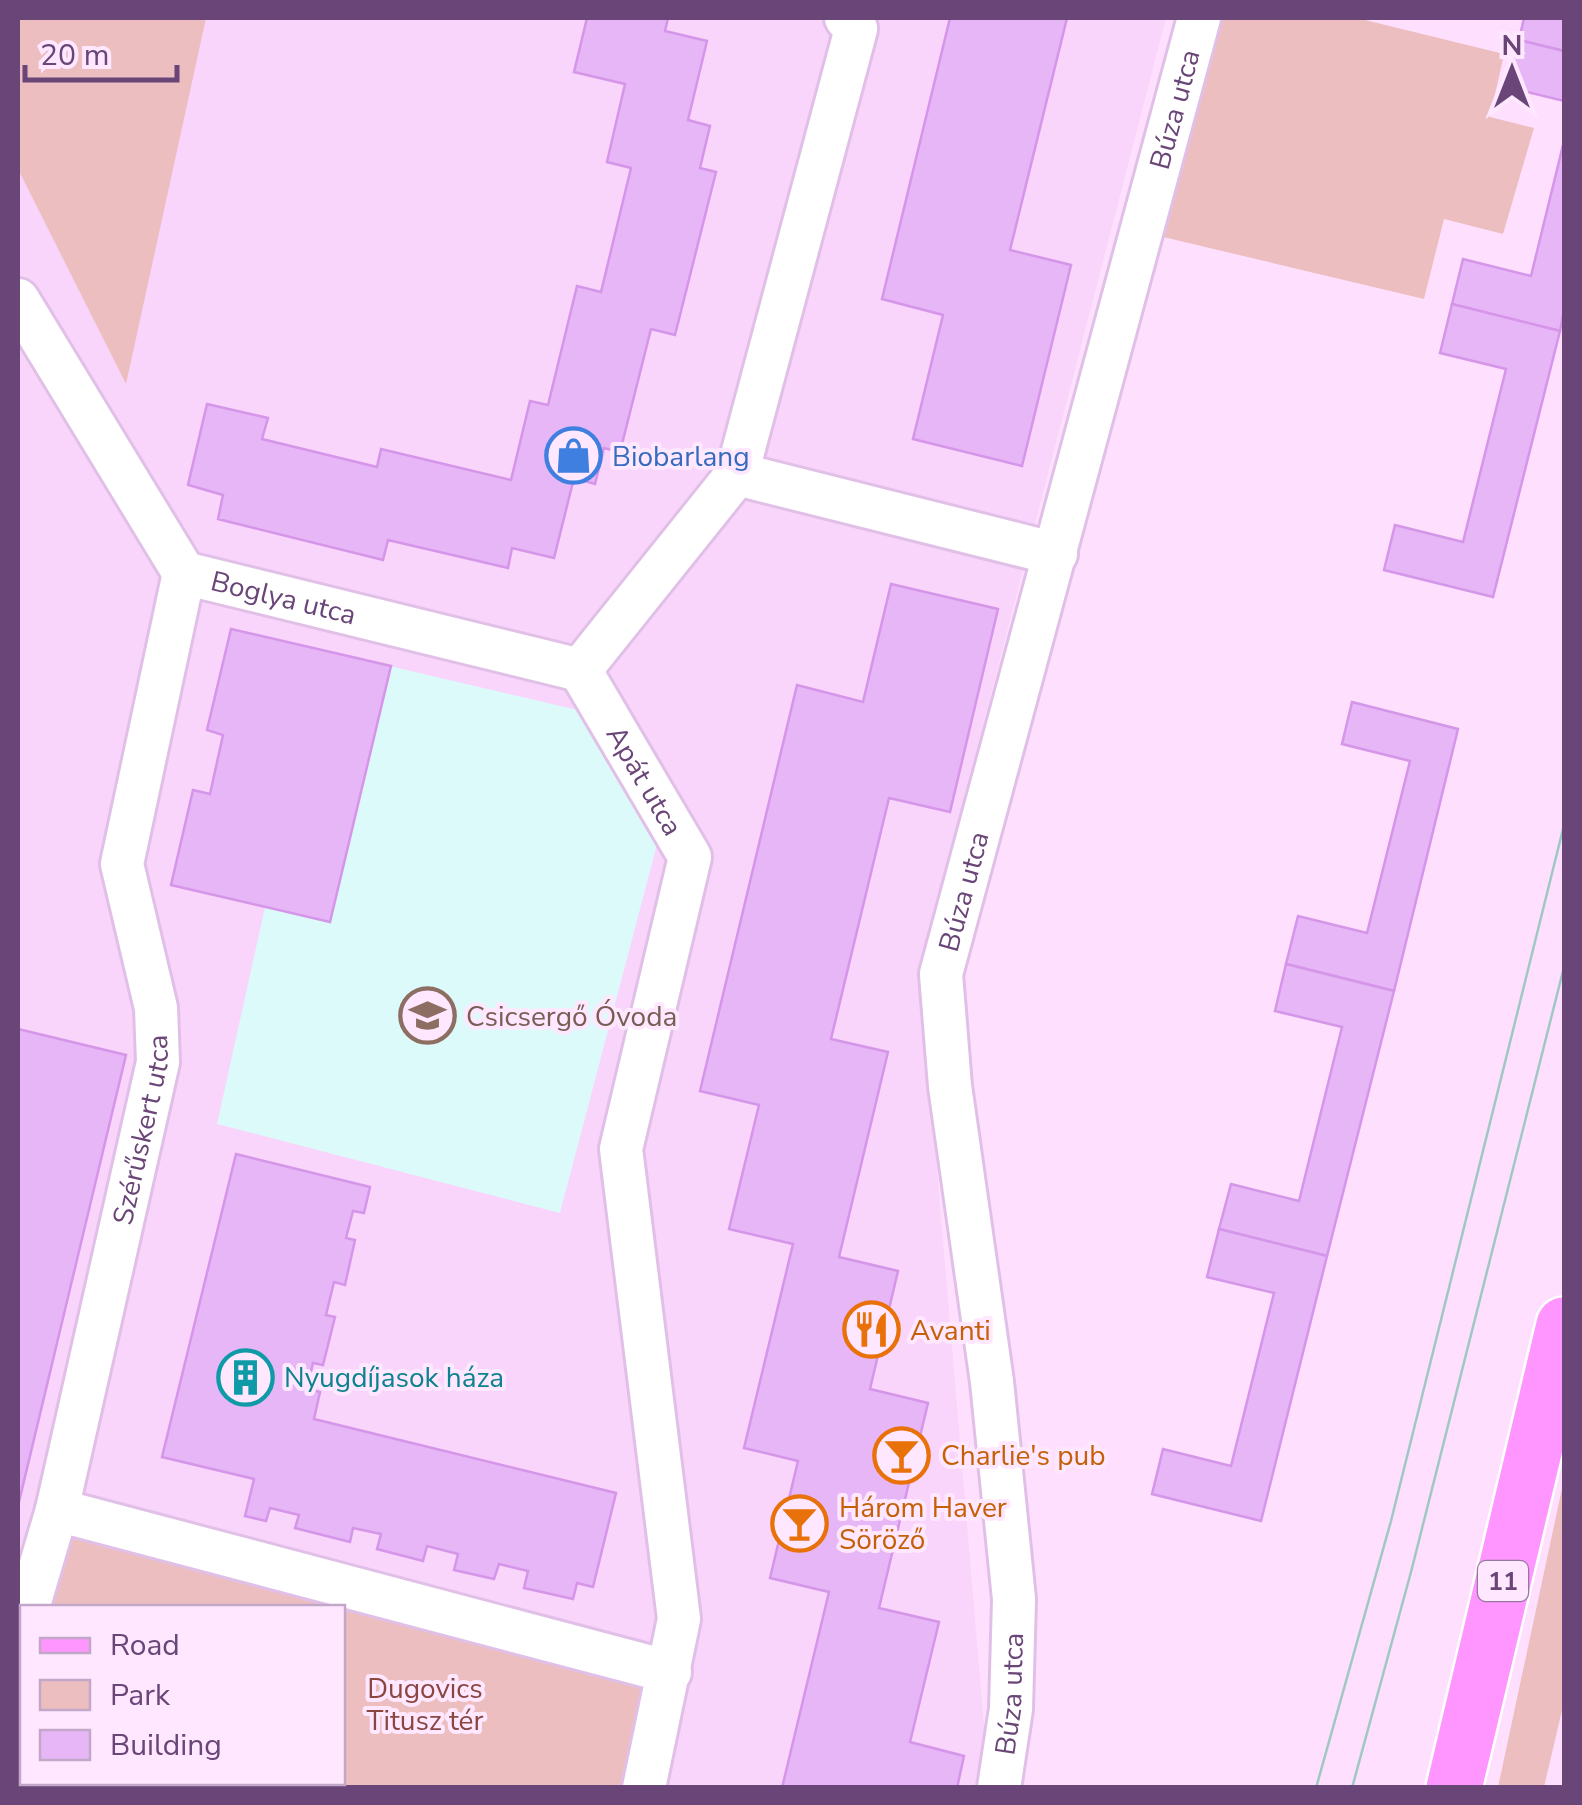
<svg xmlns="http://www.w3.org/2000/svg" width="1582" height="1805" viewBox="0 0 1582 1805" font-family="'Nunito Sans',sans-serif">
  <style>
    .residential { fill: #f9d4fb; fill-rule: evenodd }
    .education { fill: #ddfafa }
    .green { fill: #ecbebf }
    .building { fill: #e7b6f6; stroke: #d595e9; stroke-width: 2.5 }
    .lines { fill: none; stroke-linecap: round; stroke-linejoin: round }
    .street-casing { stroke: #e1c0e8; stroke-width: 48 }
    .primary-casing { stroke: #fff; stroke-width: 60 }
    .street { stroke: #fff; stroke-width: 42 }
    .primary { stroke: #ff96ff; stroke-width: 55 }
    .tram { stroke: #9fc8c4; stroke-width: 2.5 }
    .labels { text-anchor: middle; stroke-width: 8; stroke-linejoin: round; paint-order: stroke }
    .shield { fill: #ffe8ff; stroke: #9776a0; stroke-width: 2.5 }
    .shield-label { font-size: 25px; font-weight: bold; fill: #6a4577 }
    .street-label { font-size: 28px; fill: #6a4577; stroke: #ffe8ff }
    .shop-label { font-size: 28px; fill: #366cbe; stroke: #ffe8ff; text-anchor: start }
    .education-label { font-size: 28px; fill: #785e54; stroke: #ffe8ff; text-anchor: start }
    .food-label { font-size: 28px; fill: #c56008; stroke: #ffe8ff; text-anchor: start }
    .culture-label { font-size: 28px; fill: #0d838f; stroke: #ffe8ff; text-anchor: start }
    .park-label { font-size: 28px; fill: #8a4741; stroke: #ffe8ff }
  </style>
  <rect width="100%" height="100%" fill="#fee0fe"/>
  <path class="residential" d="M18 18H1166L920 968 987 1761 981 1787H629L653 1682 65 1522 22 1608V1684L18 1703V1506L126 1055 18 1029ZM207 730 659 838 171 885 194 790 210 794 223 735Z"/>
  <path class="education" d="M231 629 582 711 659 837 560 1213 217 1124 265 907 171 885 193 790 210 793 223 735 207 730Z"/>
  <g class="green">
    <path d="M18 18H206L126 384 18 169Z"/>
    <path d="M1213 18H1357L1504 54 1490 117 1534 128 1503 234 1444 219 1424 299 1159 236Z"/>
    <path d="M1564 1479V1702L1544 1787H1498Z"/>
    <path d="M64 1521 654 1681 629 1787 28 1788V1783L342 1782V1608L42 1607Z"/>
  </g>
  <g class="building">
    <path d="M587 18H668L665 31 707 41 688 120 710 126 700 168 716 172 675 335 651 329 620 452 604 448 595 484 574 478 554 558 512 548 508 568 388 540 383 560 218 519 223 495 188 485 207 404 268 418 262 439 377 467 381 449 511 480 530 401 548 405 577 286 601 292 631 168 607 162 625 84 574 72Z"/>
    <path d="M950 18H1067L1010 250 1071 265 1022 466 913 439 943 315 882 299Z"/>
    <path d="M1524 18H1564V51L1519 40Z"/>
    <path d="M1519 40 1564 51V101L1507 87Z"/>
    <path d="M1564 141V311L1560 331 1452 304 1463 259 1531 276Z"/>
    <path d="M1452 304 1560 331 1493 597 1384 570 1395 525 1463 542 1506 369 1440 353Z"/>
    <path d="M891 584 998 609 950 812 889 798 831 1039 888 1052 839 1257 898 1271 870 1389 928 1403 879 1608 939 1622 910 1742 964 1756 957 1788H782L829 1592 770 1578 798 1461 744 1448 793 1244 729 1229 759 1105 700 1091 797 685 863 702Z"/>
    <path d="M231 629 391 666 330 922 171 885 193 790 210 794 223 735 207 730Z"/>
    <path d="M1352 702 1458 729 1394 991 1286 964 1298 916 1367 933 1410 761 1342 744Z"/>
    <path d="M1286 964 1394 991 1327 1256 1219 1229 1231 1184 1299 1201 1342 1027 1275 1011Z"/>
    <path d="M18 1029 126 1055 18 1506Z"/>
    <path d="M236 1154 370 1187 364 1213 353 1211 346 1238 355 1240 345 1285 334 1282 326 1315 335 1317 323 1365 313 1363 307 1388 320 1392 314 1419 616 1493 593 1587 577 1583 573 1599 524 1588 528 1571 499 1564 494 1579 454 1570 458 1554 427 1546 423 1561 377 1549 381 1534 353 1528 350 1542 295 1528 299 1515 270 1508 266 1521 245 1516 254 1479 162 1457Z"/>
    <path d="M1219 1229 1327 1256 1261 1521 1152 1494 1163 1449 1231 1466 1274 1293 1207 1277Z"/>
  </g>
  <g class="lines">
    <defs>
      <g id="street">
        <path id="s1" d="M18 300 184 573 580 670"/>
        <path d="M737 474 1056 554"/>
        <path id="s2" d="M580 670 690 857 621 1149 679 1619 644 1788"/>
        <path d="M580 670 737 474 856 29 846 18"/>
        <path d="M57 1510 670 1672"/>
        <path id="s3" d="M28 1608 57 1510 158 1062 156 1008 122 864 184 573"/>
        <path d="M18 1647 22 1625"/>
        <path id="s4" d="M999 1788 1011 1709 1014 1599 992 1382 950 1086 941 974 1199 18"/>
      </g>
      <path id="primary" d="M1454 1788 1564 1325"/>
    </defs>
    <use href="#street" class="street-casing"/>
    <use href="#primary" class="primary-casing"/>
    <use href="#street" class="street"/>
    <use href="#primary" class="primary"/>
    <g class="tram">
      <path d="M1316 1788 1391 1521 1564 825"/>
      <path d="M1352 1788 1411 1572 1564 967"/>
    </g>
  </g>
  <defs>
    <symbol id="shop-ring" viewBox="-11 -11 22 22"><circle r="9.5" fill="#ffe8ff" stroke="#3f7fe0" stroke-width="1.5"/><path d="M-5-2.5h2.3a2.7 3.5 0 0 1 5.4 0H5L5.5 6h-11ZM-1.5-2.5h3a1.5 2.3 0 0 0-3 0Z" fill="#3f7fe0"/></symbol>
    <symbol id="school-ring" viewBox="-11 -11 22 22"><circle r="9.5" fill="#ffe8ff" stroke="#8d6e63" stroke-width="1.5"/><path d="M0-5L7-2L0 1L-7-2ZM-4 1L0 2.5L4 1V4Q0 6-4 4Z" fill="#8d6e63"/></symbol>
    <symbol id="restaurant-ring" viewBox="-11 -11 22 22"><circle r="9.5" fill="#ffe8ff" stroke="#e8710a" stroke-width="1.5"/><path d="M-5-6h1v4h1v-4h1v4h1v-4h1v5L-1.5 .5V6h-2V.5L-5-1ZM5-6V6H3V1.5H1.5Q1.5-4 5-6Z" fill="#e8710a"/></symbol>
    <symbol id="building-ring" viewBox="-11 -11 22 22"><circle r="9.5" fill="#ffe8ff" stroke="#0f9aa8" stroke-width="1.5"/><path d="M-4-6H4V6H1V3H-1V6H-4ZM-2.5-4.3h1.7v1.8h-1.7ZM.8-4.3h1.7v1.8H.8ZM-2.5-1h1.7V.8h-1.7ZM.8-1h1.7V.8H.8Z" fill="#0f9aa8"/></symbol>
    <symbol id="bar-ring" viewBox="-11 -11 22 22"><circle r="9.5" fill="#ffe8ff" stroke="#e8710a" stroke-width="1.5"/><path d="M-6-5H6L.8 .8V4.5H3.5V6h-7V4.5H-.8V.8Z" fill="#e8710a"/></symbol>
  </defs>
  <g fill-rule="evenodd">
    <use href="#shop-ring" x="542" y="424" width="63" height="63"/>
    <use href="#school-ring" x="396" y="984" width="63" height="63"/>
    <use href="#restaurant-ring" x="840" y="1298" width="63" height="63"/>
    <use href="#building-ring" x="214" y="1346" width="63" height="63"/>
    <use href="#bar-ring" x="870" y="1424" width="63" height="63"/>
    <use href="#bar-ring" x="768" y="1492" width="63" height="63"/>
  </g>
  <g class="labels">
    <rect class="shield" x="1478" y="1561" width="50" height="40" rx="8"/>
    <g class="shield-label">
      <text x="1503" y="1590">11</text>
    </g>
    <g class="street-label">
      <text dy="10" stroke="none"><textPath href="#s4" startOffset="1715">Búza utca</textPath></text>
      <text dy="10" stroke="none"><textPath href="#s1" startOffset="422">Boglya utca</textPath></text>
      <text dy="10" stroke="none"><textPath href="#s2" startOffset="128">Apát utca</textPath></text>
      <text dy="10" stroke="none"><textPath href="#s4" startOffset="905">Búza utca</textPath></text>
      <text dy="10" stroke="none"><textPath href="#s3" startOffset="492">Szérűskert utca</textPath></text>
      <text dy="10" stroke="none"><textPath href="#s4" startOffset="95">Búza utca</textPath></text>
    </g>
    <g class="shop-label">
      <text x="612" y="466">Biobarlang</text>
    </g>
    <g class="education-label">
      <text x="466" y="1026">Csicsergő Óvoda</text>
    </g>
    <g class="food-label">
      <text x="910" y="1340">Avanti</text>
      <text x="941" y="1465">Charlie's pub</text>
      <text x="839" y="1517">Három Haver<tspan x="839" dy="32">Söröző</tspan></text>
    </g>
    <g class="culture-label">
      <text x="284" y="1387">Nyugdíjasok háza</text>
    </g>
    <g class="park-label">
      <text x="425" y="1698">Dugovics<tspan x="425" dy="32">Titusz tér</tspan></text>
    </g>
  </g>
  <rect width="1582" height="1805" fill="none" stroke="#6a4577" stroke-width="40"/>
  <rect x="20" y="1605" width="325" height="180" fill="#ffe8ff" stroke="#c3a7c9" stroke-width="2.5"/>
  <rect x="40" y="1638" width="50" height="15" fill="#ff96ff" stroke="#c3a7c9" stroke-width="2.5"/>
  <text x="110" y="1655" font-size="30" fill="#6a4577">Road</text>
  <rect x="40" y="1680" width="50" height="30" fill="#ecbebf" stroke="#c3a7c9" stroke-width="2.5"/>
  <text x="110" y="1705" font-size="30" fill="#6a4577">Park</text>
  <rect x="40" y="1730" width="50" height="30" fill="#e7b6f6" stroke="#c3a7c9" stroke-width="2.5"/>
  <text x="110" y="1755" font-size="30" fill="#6a4577">Building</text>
  <g transform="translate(1512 70)" stroke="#ffe8ff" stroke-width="8" paint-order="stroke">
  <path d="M0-8L18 38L0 25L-18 38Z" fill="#6a4577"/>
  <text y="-15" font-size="28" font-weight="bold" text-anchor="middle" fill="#6a4577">N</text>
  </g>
  <path d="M25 65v15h152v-15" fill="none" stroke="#6a4577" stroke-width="5"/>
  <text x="40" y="65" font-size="30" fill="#6a4577" stroke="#ffe8ff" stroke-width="8" paint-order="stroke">20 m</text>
</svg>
